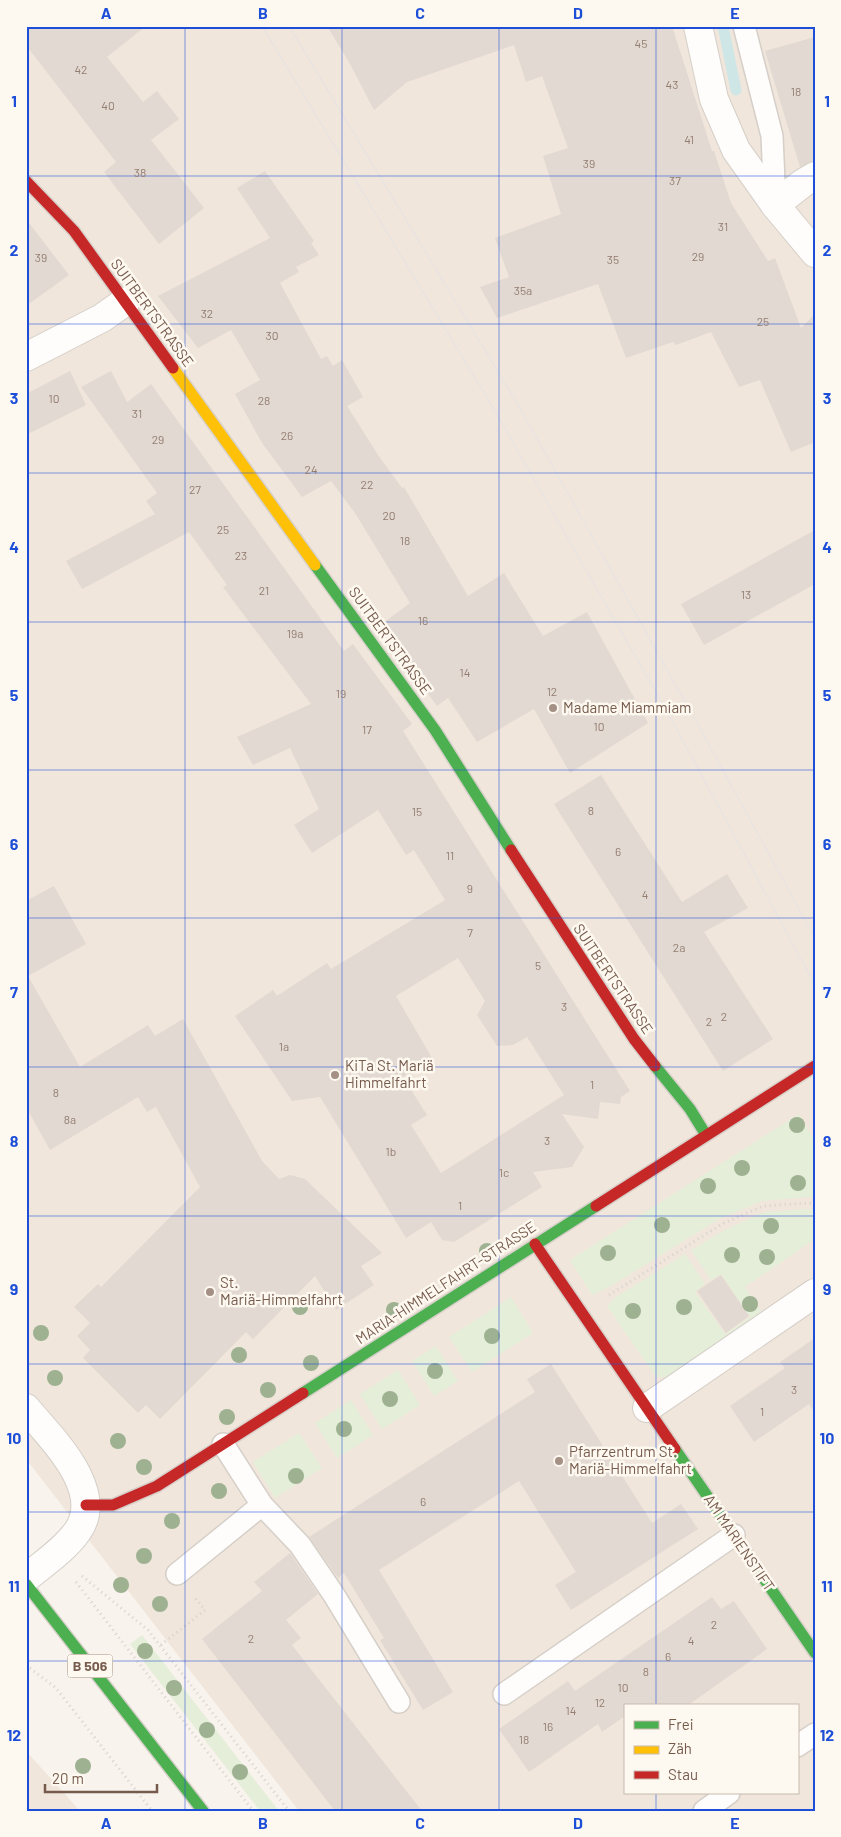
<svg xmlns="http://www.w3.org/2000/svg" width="841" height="1837" viewBox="0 0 841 1837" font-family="Barlow,sans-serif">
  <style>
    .residential { fill: #f0e6db; fill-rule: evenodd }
    .green { fill: #e5eed8 }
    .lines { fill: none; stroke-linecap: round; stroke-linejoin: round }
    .stream { stroke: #cfe6e7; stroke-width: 11 }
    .building { fill: #e2d9d2; fill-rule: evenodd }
    .lane-casing { stroke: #d5cfc8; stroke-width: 24 }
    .street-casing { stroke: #d5cfc8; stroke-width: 30 }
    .fast-casing { stroke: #d7d0ca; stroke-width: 14 }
    .slow-casing { stroke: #d7d0ca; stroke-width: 14 }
    .jam-casing { stroke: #d7d0ca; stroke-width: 14 }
    .path { stroke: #d8d1cd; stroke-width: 3; stroke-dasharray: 1 4; stroke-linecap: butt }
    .lane { stroke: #fefdfc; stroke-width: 21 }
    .street { stroke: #fefdfc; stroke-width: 28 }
    .fast { stroke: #4caf50; stroke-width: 11 }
    .slow { stroke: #ffc107; stroke-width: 11 }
    .jam { stroke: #c62828; stroke-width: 11 }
    .tram { stroke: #e5e3e5; stroke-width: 1 }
    .tree { fill: #9eb191 }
    .grid { fill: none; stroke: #1d4ed8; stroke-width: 1; stroke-opacity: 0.55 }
    .poi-dot { fill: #a49085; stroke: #fef9f0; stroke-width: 2 }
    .labels { text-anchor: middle; stroke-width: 5; stroke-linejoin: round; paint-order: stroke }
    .number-label { font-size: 12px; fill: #937d71 }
    .shield { fill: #fef9f0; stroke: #9f8a7e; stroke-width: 1 }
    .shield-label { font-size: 14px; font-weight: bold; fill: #765b4d }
    .street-label { font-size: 15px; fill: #765b4d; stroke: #fef9f0 }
    .poi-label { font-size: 15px; fill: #765b4d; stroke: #fef9f0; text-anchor: start }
    .neatline { fill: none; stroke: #1d4ed8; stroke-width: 2 }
    .grid-label { font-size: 16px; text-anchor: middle; font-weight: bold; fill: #1d4ed8 }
  </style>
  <rect width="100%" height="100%" fill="#f8f3ed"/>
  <g class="residential">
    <path d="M26 26H815V1811H299L26 1459ZM625 1706H797V1793H625Z"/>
    <path d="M26 1751 80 1811H26Z"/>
  </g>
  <g class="green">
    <path d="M799 1114 815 1142V1198L808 1197 762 1201 719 1219 611 1286 592 1295 570 1260Z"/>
    <path d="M807 1209 815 1210V1239L745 1287 763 1314 671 1377H656L607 1306 616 1297 685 1254 705 1284 695 1292 725 1334 750 1317 721 1274 711 1280 691 1250 725 1230 764 1212Z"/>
    <path d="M511 1297 533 1333 472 1372 449 1337Z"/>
    <path d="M436 1346 458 1381 434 1396 412 1361Z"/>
    <path d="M398 1370 420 1405 382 1429 360 1394Z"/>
    <path d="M351 1400 373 1435 337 1458 315 1423Z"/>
    <path d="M299 1433 322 1468 275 1498 253 1462Z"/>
    <path d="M142 1635 279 1811H260L130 1644Z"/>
  </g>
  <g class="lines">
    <path class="stream" d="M723 26 736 90"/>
  </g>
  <g class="building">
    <path d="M26 26H146L107 57 143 102 157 91 179 119 151 140 204 208 159 244 104 172 116 162 26 45Z"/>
    <path d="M327 26H672L712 151H714L731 203 768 261 775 258 801 328 815 314V442L791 452 760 380 739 387 711 332 676 345 673 342 626 358 598 284 497 318 480 287 509 277 495 238 561 214 543 156 568 148 542 76 526 82 514 45 407 82 374 110 349 62Z"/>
    <path d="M815 37V160L800 167 765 51Z"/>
    <path d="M265 171 314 241 311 243 319 255 296 267 299 272 280 283 321 359 327 356 333 366 342 360 363 397 347 406 378 455 402 488 404 487 468 596 504 573 543 636 587 612 648 723 570 773 534 709 477 742 448 698 437 706 379 626 410 603 355 513 331 481 302 497 262 443 235 394 260 380 231 330 198 348 158 296 270 238 237 188Z"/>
    <path d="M26 219 69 275 26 306Z"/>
    <path d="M70 371 86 405 26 435V394Z"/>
    <path d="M111 371 127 402 151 384 344 651 353 644 412 724 403 731 630 1091 621 1097 620 1104 600 1102 598 1119 562 1114 584 1147 572 1167 533 1172 542 1187 454 1242 442 1240 431 1222 406 1238 320 1097 292 1101 235 1016 273 990 277 996 327 963 331 969 445 900 414 850 406 855 378 810 312 853 294 825 319 809 290 748 253 765 237 737 311 704 223 587 227 585 189 532 82 589 66 561 155 514 146 501 157 493 81 387ZM458 958 485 1001 477 1015 497 1046 513 1045 527 1037 564 1095 441 1173 411 1125 427 1115 403 1077 432 1058 396 996Z"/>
    <path d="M815 530V584L704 645 681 604Z"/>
    <path d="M601 775 682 902 727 874 748 908 704 932 773 1039 723 1071 554 804Z"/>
    <path d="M54 886 86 944 28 976 80 1067 148 1025 155 1036 183 1019 262 1161 279 1179 290 1175 305 1179 382 1253 361 1266 374 1285 336 1310 315 1276 253 1339 246 1332 160 1419 146 1405 138 1413 83 1358 90 1350 77 1336 90 1323 74 1307 98 1284 101 1287 200 1187 156 1107 147 1112 138 1097 50 1150 26 1107V901Z"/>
    <path d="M721 1275 749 1316 726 1333 697 1291Z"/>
    <path d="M815 1338V1413L809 1404 754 1442 730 1406 785 1368 780 1362Z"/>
    <path d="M551 1364 652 1523 681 1504 698 1529 571 1610 555 1585 576 1572 519 1481 379 1570 453 1692 423 1710 380 1640 384 1638 344 1573 338 1578 309 1537 535 1392 527 1379Z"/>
    <path d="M290 1553 318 1594 286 1620 301 1638 292 1645 422 1811H335L202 1639 262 1591 254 1582Z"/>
    <path d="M712 1597 721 1609 734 1601 767 1649 687 1706H625V1716L602 1732 598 1724 529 1772 499 1729 568 1681 575 1691Z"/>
  </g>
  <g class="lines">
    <defs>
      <g id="lane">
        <path d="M744 26 772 136 775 205"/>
        <path d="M223 1444 262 1505 300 1545 334 1595 399 1702"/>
        <path d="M177 1574 262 1505"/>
        <path d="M504 1694 734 1535"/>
        <path d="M797 1746 815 1734"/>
        <path d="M704 1811 729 1793"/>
      </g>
      <g id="street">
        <path d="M698 26 714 99 736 150 775 205 815 253"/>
        <path d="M775 205 803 183 815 176"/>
        <path d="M26 357 102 318 126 301"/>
        <path d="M26 1408C51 1438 107 1491 77 1532 64 1550 43 1564 26 1578"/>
        <path d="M647 1408 815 1293"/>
      </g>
      <g id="fast">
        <path d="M315 565 435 730 511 850"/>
        <path d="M655 1066 690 1109 706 1135"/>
        <path d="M303 1393 596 1206"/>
        <path d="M675 1449 815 1653"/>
        <path d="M26 1584 203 1811"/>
      </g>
      <path id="slow" d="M173 368 315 565"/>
      <g id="jam">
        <path d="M26 181 74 231 173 368"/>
        <path d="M511 850 634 1039 655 1066"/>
        <path d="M596 1206 815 1066"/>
        <path d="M535 1244 675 1449"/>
        <path d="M86 1505H113L157 1486 303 1393"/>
      </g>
    </defs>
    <use href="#lane" class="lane-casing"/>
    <use href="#street" class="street-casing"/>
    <use href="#fast" class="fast-casing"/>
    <use href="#slow" class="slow-casing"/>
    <use href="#jam" class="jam-casing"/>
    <g class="path">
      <path d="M609 1295 722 1224 763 1206 808 1203 815 1204"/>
      <path d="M82 1576 148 1630 289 1811"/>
      <path d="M76 1582 253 1811"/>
      <path d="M161 1645 205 1610 195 1598"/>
      <path d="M26 1665 56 1688 152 1811"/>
    </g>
    <use href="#lane" class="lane"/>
    <use href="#street" class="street"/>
    <use href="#fast" class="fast"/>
    <use href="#slow" class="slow"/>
    <use href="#jam" class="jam"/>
    <g class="tram">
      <path d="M262 26 492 406 668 713 815 985"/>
      <path d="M289 26 521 410 697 723 815 938"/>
    </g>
  </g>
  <g class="tree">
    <circle cx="797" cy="1125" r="8"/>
    <circle cx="742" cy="1168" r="8"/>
    <circle cx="798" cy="1183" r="8"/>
    <circle cx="708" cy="1186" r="8"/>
    <circle cx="662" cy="1225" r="8"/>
    <circle cx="771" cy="1226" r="8"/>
    <circle cx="487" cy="1251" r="8"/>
    <circle cx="608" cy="1253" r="8"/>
    <circle cx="732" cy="1255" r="8"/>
    <circle cx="767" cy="1257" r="8"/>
    <circle cx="750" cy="1304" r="8"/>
    <circle cx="300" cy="1307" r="8"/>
    <circle cx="684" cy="1307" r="8"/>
    <circle cx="394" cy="1310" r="8"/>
    <circle cx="633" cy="1311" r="8"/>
    <circle cx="41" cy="1333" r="8"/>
    <circle cx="492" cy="1336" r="8"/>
    <circle cx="239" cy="1355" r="8"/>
    <circle cx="311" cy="1363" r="8"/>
    <circle cx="435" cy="1371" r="8"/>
    <circle cx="55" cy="1378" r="8"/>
    <circle cx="268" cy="1390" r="8"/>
    <circle cx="390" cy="1399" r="8"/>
    <circle cx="227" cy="1417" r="8"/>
    <circle cx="344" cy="1429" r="8"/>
    <circle cx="118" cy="1441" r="8"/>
    <circle cx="144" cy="1467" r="8"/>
    <circle cx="296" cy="1476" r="8"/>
    <circle cx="219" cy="1491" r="8"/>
    <circle cx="172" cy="1521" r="8"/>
    <circle cx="144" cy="1556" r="8"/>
    <circle cx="121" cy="1585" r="8"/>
    <circle cx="160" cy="1604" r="8"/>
    <circle cx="145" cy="1651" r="8"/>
    <circle cx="174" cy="1688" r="8"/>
    <circle cx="207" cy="1730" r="8"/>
    <circle cx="83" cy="1766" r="8"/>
    <circle cx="240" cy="1772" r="8"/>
  </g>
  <path class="grid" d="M185 26V1811M342 26V1811M499 26V1811M656 26V1706M26 176H815M26 324H815M26 473H815M26 622H815M26 770H815M26 918H815M26 1067H815M26 1216H815M26 1364H815M26 1512H815M26 1661H815M656 1793V1811"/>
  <g class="poi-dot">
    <circle cx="553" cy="708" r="5"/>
    <circle cx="335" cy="1075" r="5"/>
    <circle cx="210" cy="1292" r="5"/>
    <circle cx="559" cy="1461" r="5"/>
  </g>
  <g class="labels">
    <g class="number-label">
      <text x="641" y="48">45</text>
      <text x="81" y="74">42</text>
      <text x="672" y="89">43</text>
      <text x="796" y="96">18</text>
      <text x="108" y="110">40</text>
      <text x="689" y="144">41</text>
      <text x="589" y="168">39</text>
      <text x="140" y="177">38</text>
      <text x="675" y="185">37</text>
      <text x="723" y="231">31</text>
      <text x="698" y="261">29</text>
      <text x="41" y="262">39</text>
      <text x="613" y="264">35</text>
      <text x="523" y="295">35a</text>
      <text x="207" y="318">32</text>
      <text x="763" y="326">25</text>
      <text x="272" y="340">30</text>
      <text x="54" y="403">10</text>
      <text x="264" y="405">28</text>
      <text x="137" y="418">31</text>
      <text x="287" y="440">26</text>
      <text x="158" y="444">29</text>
      <text x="311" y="474">24</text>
      <text x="367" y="489">22</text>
      <text x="195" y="494">27</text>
      <text x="389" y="520">20</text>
      <text x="223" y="534">25</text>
      <text x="405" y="545">18</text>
      <text x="241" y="560">23</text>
      <text x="264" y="595">21</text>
      <text x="746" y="599">13</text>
      <text x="423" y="625">16</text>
      <text x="295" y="638">19a</text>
      <text x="465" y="677">14</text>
      <text x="552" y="696">12</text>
      <text x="341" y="698">19</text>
      <text x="599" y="731">10</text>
      <text x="367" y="734">17</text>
      <text x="591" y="815">8</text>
      <text x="417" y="816">15</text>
      <text x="618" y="856">6</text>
      <text x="450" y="860">11</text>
      <text x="470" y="893">9</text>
      <text x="645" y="899">4</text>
      <text x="470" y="937">7</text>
      <text x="679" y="952">2a</text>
      <text x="538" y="970">5</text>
      <text x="564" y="1011">3</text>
      <text x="724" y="1021">2</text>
      <text x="709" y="1026">2</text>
      <text x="284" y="1051">1a</text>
      <text x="592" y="1089">1</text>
      <text x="56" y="1097">8</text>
      <text x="70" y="1124">8a</text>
      <text x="547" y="1145">3</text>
      <text x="391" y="1156">1b</text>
      <text x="504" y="1177">1c</text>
      <text x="460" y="1210">1</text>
      <text x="794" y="1394">3</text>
      <text x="762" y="1416">1</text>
      <text x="423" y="1506">6</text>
      <text x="714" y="1629">2</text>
      <text x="251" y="1643">2</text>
      <text x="691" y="1645">4</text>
      <text x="668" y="1661">6</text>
      <text x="646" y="1676">8</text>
      <text x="623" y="1692">10</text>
      <text x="600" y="1707">12</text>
      <text x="571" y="1715">14</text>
      <text x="548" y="1731">16</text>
      <text x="524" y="1744">18</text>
    </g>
    <rect class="shield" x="67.5" y="1654.5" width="45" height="23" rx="4"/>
    <g class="shield-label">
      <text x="90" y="1671">B 506</text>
    </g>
    <g class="street-label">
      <text transform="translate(152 313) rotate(54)" y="5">SUITBERTSTRASSE</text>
      <text transform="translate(390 641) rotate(54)" y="5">SUITBERTSTRASSE</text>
      <text transform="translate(613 979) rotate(56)" y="5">SUITBERTSTRASSE</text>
      <text transform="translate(446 1283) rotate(-33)" y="5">MARIA-HIMMELFAHRT-STRASSE</text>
      <text transform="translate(739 1543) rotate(56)" y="5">AM MARIENSTIFT</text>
    </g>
    <g class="poi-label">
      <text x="563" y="713">Madame Miammiam</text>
      <text x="345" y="1071">KiTa St. Mariä<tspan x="345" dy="17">Himmelfahrt</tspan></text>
      <text x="220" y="1288">St.<tspan x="220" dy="17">Mariä-Himmelfahrt</tspan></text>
      <text x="569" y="1457">Pfarrzentrum St.<tspan x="569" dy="17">Mariä-Himmelfahrt</tspan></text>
    </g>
  </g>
  <rect width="841" height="1837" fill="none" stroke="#fef9f0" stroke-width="55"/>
  <rect x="624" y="1704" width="175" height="90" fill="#fef9f0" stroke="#c8baaf"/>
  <rect x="634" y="1721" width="25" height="8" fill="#4caf50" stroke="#c8baaf"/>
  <text x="668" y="1730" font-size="15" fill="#765b4d">Frei</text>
  <rect x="634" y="1746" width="25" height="8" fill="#ffc107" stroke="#c8baaf"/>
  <text x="668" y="1754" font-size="15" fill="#765b4d">Zäh</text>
  <rect x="634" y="1771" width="25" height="8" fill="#c62828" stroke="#c8baaf"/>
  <text x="668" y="1780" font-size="15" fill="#765b4d">Stau</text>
  <path d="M45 1784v8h112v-8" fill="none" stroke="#765b4d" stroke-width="2.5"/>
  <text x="52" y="1784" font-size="15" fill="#765b4d" stroke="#fef9f0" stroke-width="4" paint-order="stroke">20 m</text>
  <rect x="28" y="28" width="786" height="1782" class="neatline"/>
  <g class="grid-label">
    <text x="106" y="19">A</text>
    <text x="263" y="19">B</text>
    <text x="420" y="19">C</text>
    <text x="578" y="19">D</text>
    <text x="735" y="19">E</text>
    <text x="14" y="107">1</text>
    <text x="827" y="107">1</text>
    <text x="14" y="256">2</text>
    <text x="827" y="256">2</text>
    <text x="14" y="404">3</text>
    <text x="827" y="404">3</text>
    <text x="14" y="553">4</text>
    <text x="827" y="553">4</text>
    <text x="14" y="701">5</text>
    <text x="827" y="701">5</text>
    <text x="14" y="850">6</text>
    <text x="827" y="850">6</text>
    <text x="14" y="998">7</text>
    <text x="827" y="998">7</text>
    <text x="14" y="1147">8</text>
    <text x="827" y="1147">8</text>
    <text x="14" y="1295">9</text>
    <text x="827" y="1295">9</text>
    <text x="14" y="1444">10</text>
    <text x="827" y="1444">10</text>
    <text x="14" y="1592">11</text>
    <text x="827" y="1592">11</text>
    <text x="14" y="1741">12</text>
    <text x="827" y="1741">12</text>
    <text x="106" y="1829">A</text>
    <text x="263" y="1829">B</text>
    <text x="420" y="1829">C</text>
    <text x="578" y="1829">D</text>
    <text x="735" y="1829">E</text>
  </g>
</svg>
